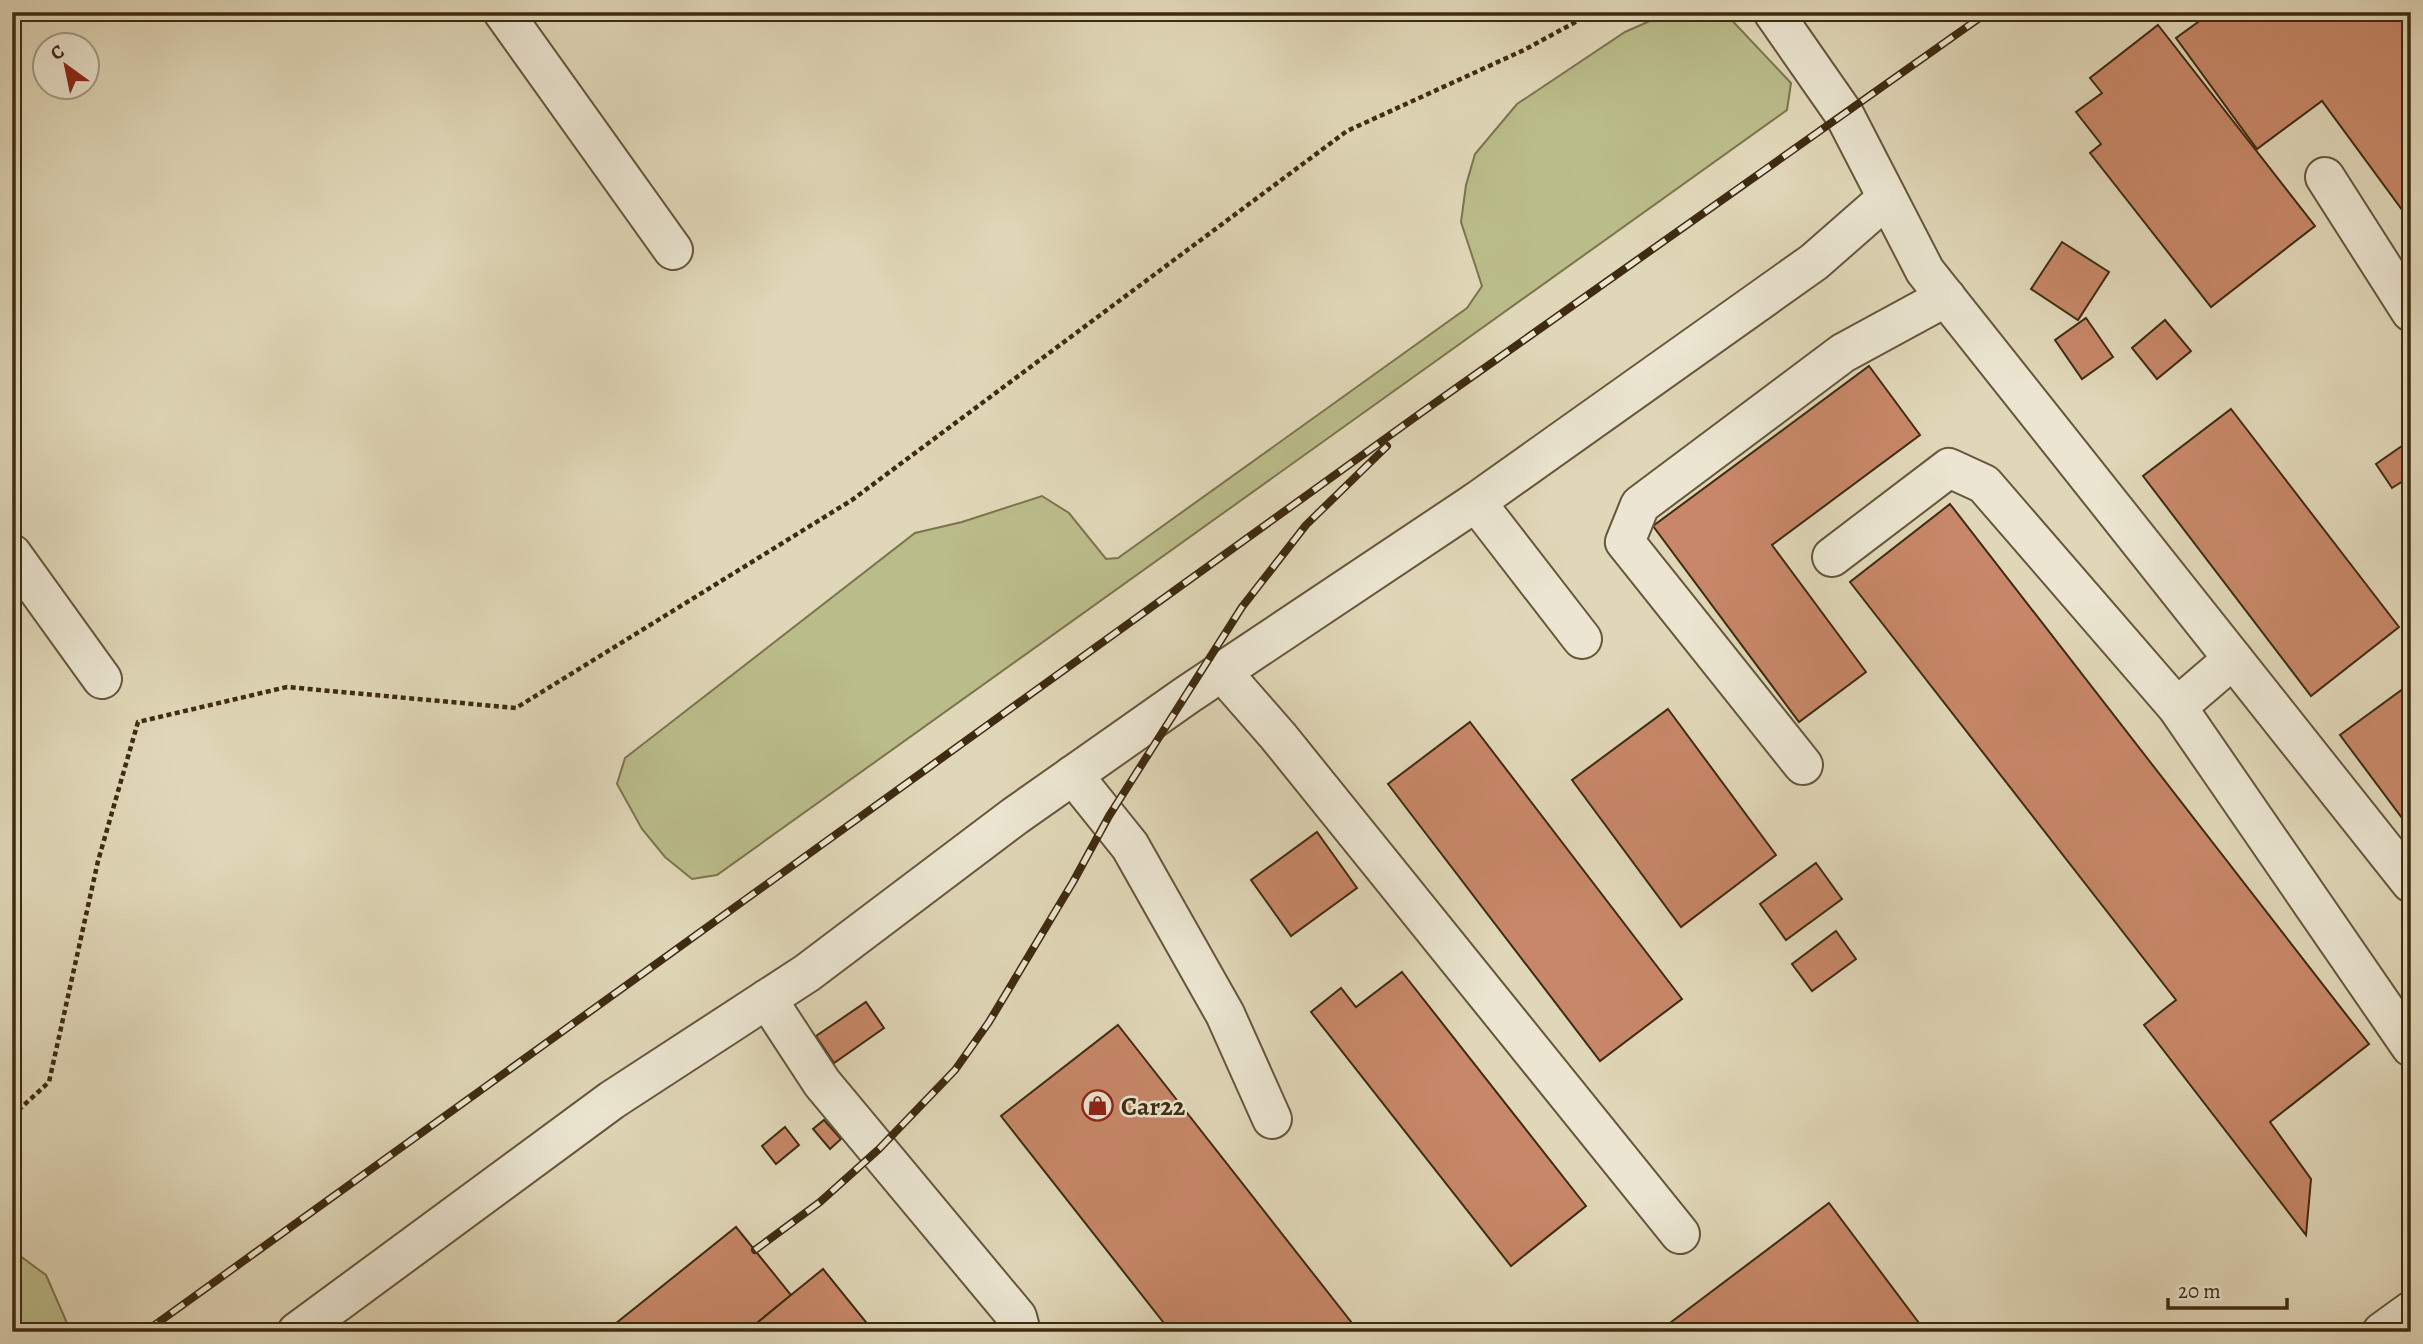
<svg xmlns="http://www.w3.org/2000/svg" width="2423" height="1344" viewBox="0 0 2423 1344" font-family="Alegreya,serif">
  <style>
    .green { fill: #babc8a; stroke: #7c744d; stroke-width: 2 }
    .building { fill: #c78768; stroke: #3e2b10; stroke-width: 2 }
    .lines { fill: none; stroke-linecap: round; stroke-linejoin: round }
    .minor-casing { stroke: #66563a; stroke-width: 42 }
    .path { stroke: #3e2b10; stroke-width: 4.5; stroke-dasharray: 5 3.5; stroke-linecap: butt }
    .minor { stroke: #ebe5d1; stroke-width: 38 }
    .rail-casing { stroke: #3e2b10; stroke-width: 8 }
    .rail { stroke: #ebe5d1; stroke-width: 5; stroke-dasharray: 16; stroke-linecap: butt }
    .labels { text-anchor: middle; stroke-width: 5; stroke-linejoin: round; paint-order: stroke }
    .poi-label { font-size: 26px; font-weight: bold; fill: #3e2b10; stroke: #ebe5d1; text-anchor: start }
  </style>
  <rect width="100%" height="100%" fill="#e0d7b8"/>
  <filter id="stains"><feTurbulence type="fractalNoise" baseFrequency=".00286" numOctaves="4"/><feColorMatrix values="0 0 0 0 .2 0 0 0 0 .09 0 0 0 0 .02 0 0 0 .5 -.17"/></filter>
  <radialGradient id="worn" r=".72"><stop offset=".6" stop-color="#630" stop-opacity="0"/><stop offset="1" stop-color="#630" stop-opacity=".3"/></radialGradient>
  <g class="green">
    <path d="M1670 12 1725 13 1791 83 1787 110 717 875 692 879 665 857 642 829 617 784 625 758 915 533 962 522 1042 496 1069 513 1106 559 1118 558 1467 308 1482 286 1461 222 1466 185 1475 154 1517 104 1625 32Z"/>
    <path d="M12 1250 46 1275 67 1323 64 1332H12Z"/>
  </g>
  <g class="building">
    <path d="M2212 12H2411V222L2322 101 2257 149 2176 38Z"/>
    <path d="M2158 25 2315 226 2211 307 2090 153 2101 144 2076 112 2102 93 2090 78Z"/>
    <path d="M2062 242 2109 272 2078 320 2031 289Z"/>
    <path d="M2086 318 2113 357 2082 379 2055 340Z"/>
    <path d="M2165 320 2191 351 2157 379 2132 348Z"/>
    <path d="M1869 366 1920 435 1772 545 1866 672 1799 722 1653 526Z"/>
    <path d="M2231 409 2399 627 2311 696 2143 476Z"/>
    <path d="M2409 441 2411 476 2392 488 2376 464Z"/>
    <path d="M1950 504 2369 1044 2270 1122 2311 1179 2306 1235 2144 1025 2176 1000 1850 582Z"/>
    <path d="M2411 683V830L2340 735Z"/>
    <path d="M1668 709 1776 855 1681 927 1572 780Z"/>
    <path d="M1470 722 1682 999 1600 1061 1388 784Z"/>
    <path d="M1317 832 1357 888 1291 936 1251 880Z"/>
    <path d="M1816 863 1842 899 1786 940 1760 904Z"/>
    <path d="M1836 931 1856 959 1812 991 1792 964Z"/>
    <path d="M1402 972 1586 1206 1511 1266 1311 1012 1341 988 1356 1007Z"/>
    <path d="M866 1002 884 1028 834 1063 816 1036Z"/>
    <path d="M1118 1025 1359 1332H1171L1001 1116Z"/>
    <path d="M824 1120 841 1139 830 1149 813 1129Z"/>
    <path d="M785 1127 799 1145 776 1164 762 1146Z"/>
    <path d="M1829 1203 1922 1327 1916 1332H1658Z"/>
    <path d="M736 1227 791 1295 746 1332H605Z"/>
    <path d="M823 1269 874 1332H746L791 1295Z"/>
  </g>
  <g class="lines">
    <defs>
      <g id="minor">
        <path d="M503 12 673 250"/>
        <path d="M1773 12 1844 114 1925 271 2411 883"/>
        <path d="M2325 177 2411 312"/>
        <path d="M1476 502 1582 639"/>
        <path d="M12 554 102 679"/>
        <path d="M1832 557 1949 468 1984 484 2177 707 2411 1047"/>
        <path d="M1222 672 1278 736 1680 1234"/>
        <path d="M2177 707 2233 659"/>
        <path d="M1803 765 1625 542 1640 505 1843 353 1946 297"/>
        <path d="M1073 775 1130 846 1225 1014 1272 1119"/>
        <path d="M767 999 822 1083 1017 1317 1021 1332"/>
        <path d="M297 1332 612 1100 807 973 1015 816 1187 695 1476 502 1814 262 1887 198"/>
        <path d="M2382 1332 2411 1311"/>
      </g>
    </defs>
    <use href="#minor" class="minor-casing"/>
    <path class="path" d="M12 1116 49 1082 98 861 138 722 287 687 516 708 852 500 1347 131 1524 50 1594 12"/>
    <use href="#minor" class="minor"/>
    <defs>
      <g id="rail">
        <path d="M755 1250 820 1202 879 1149 955 1070 989 1022 1073 882 1109 816 1242 607 1306 525 1387 446"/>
        <path d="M145 1332 1425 410 1988 12"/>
      </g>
    </defs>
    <use href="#rail" class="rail-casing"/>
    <use href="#rail" class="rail"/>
  </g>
  <defs>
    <symbol id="shop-ring" viewBox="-11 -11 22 22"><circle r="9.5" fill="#ebe5d1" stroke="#8f2418" stroke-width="1.5"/><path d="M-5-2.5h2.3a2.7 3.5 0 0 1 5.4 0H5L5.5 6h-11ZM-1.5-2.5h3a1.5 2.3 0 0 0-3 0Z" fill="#8f2418"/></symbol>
  </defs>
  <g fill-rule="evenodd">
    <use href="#shop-ring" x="1080" y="1088" width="35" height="35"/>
  </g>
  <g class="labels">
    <g class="poi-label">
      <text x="1121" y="1115">Car22</text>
    </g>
  </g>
  <rect width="2423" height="1344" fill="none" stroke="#e0d7b8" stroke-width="42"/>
  <rect x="14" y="14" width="2395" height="1316" fill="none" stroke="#3e2b10" stroke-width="3.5"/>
  <rect x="21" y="21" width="2381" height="1302" fill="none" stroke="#3e2b10" stroke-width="2"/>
  <g transform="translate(66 66) rotate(327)"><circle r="33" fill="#ebe5d1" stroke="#a69b84" stroke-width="2"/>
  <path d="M0-5L12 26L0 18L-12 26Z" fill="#8f2418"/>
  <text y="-10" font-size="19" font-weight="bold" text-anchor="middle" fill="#3e2b10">С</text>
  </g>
  <path d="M2168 1298v10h119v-10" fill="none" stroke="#3e2b10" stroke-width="3.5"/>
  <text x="2178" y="1298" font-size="21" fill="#3e2b10" stroke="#ebe5d1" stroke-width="5" paint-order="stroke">20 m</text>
  <rect width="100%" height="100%" filter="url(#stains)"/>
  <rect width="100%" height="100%" fill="url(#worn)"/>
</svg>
